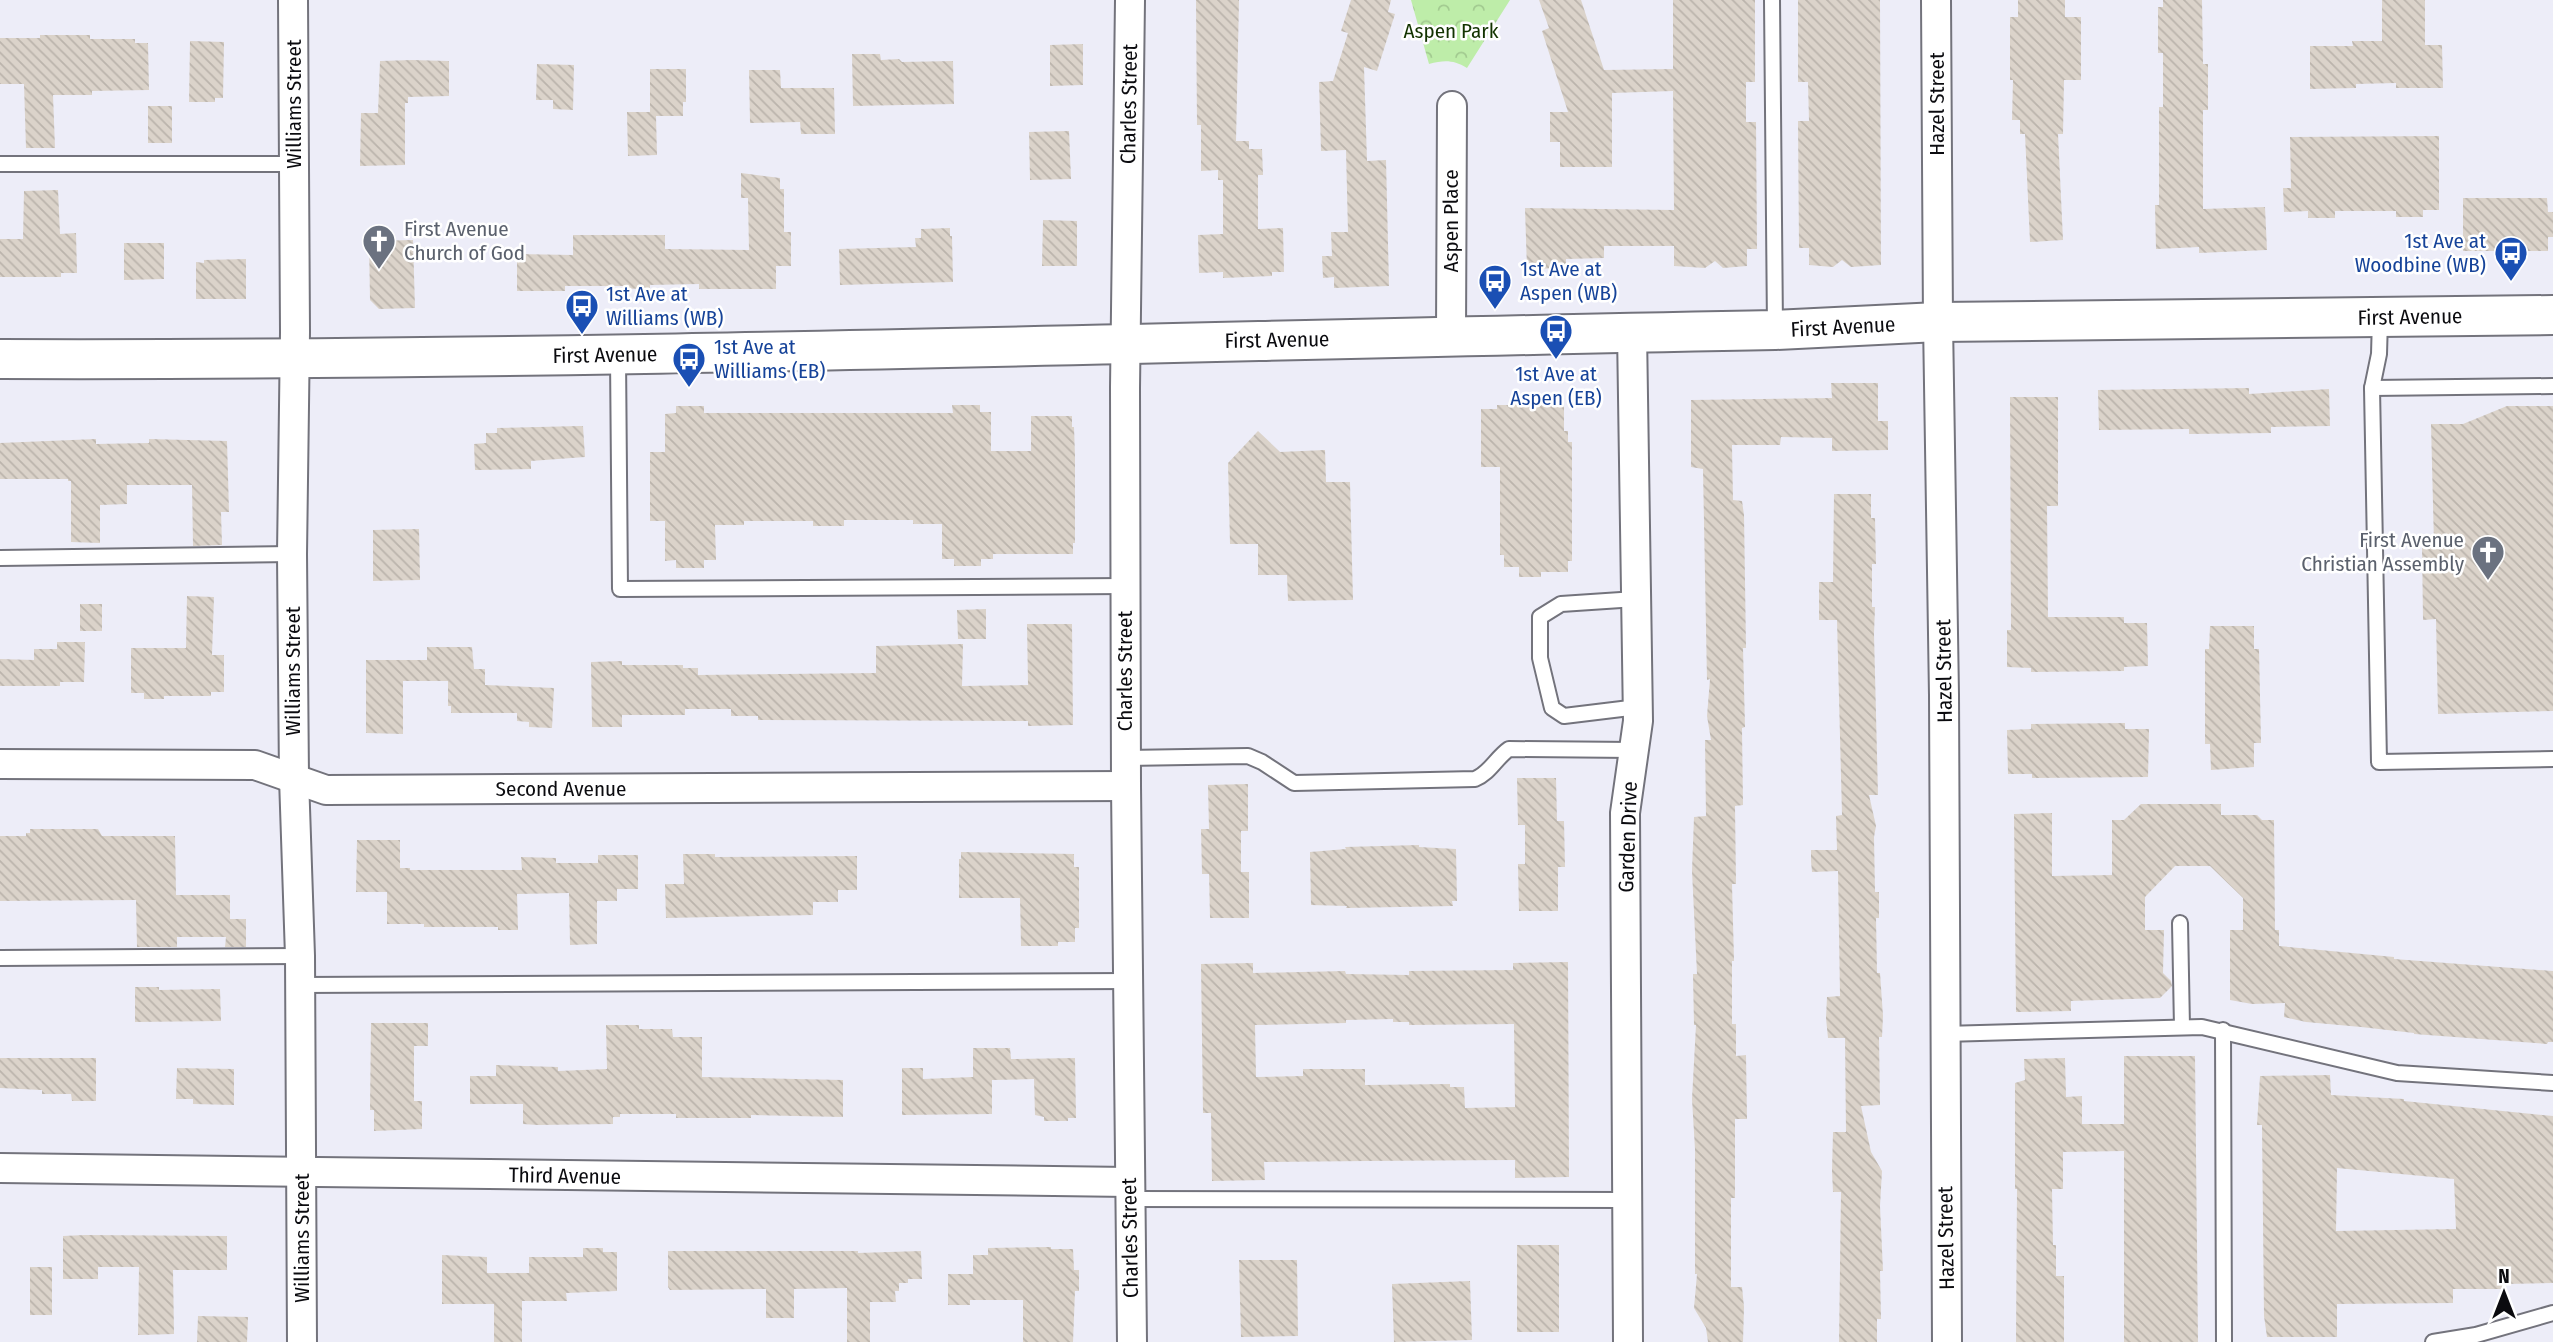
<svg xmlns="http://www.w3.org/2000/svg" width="2553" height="1342" viewBox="0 0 2553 1342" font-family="'Fira Sans Condensed',sans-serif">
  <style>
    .park { fill: url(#park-crowns) }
    .building { fill: url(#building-back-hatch); fill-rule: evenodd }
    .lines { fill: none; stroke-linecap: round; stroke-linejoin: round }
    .lane-casing { stroke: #73737c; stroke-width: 18 }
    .street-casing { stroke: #73737c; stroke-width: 32 }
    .secondary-casing { stroke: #73737c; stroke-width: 42 }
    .lane { stroke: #fff; stroke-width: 14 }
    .street { stroke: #fff; stroke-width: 28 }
    .secondary { stroke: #fff; stroke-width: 38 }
    .labels { text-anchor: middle; stroke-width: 5; stroke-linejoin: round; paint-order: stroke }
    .park-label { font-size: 21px; fill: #123300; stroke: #fff }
    .street-label { font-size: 21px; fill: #0b0b0f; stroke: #fff }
    .worship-label { font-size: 21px; fill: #5b616d; stroke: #fff; text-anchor: start }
    .transit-label { font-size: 21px; fill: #164399; stroke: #fff; text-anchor: start }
  </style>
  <defs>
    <pattern id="park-crowns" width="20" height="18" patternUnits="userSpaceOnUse" patternTransform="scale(1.75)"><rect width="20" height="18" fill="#beeda9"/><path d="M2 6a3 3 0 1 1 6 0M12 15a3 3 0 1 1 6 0" fill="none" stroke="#a2ca90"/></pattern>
    <pattern id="building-back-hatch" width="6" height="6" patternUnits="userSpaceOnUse" patternTransform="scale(1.75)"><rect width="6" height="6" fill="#dbd3ca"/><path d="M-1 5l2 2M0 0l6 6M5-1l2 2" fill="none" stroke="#bbb4ac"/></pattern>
  </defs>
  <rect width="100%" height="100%" fill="#ededf8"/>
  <path class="park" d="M1411 0H1510L1467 68C1453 60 1445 60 1429 64Z"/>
  <g class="building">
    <path d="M1196 0H1239L1236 141H1249V149H1262L1263 175H1258V229L1283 228 1284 272H1272V276L1223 278V272L1199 273 1198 235 1223 234V180H1218V170L1201 171V125H1197Z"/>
    <path d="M1351 0H1391L1388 12 1395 14 1377 71 1364 67 1367 161 1386 160 1389 286 1334 288V277L1323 278 1322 256H1332L1331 232H1348L1346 150 1321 151 1319 82 1333 81 1348 33 1341 31Z"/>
    <path d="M1539 0H1581L1604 70 1673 69V0H1755V82H1746V122H1756L1757 249H1747V266L1723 268 1715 261 1705 268 1674 266V246H1604V258L1566 259V268L1527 269 1525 208 1674 210 1673 91 1612 93V167H1560V142H1550V112H1568L1542 31 1549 28Z"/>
    <path d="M1798 0H1880L1881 265 1851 267 1842 260 1833 267 1809 265V248H1799L1798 121H1809L1808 82H1798Z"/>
    <path d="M2018 0H2065V17H2081V80H2064L2063 134H2058L2063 240 2030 242 2025 134H2020V120H2012L2013 80H2010V17H2018Z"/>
    <path d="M2163 0H2202L2203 64H2208V110H2203V209L2265 207 2267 250 2199 253V247L2156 249 2155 205H2159V107H2163V53H2158V7H2163Z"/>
    <path d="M2382 0H2425V45H2442L2443 88H2396V83L2356 84V88L2310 89V46H2353L2352 41H2382Z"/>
    <path d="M40 35H90V39H135V43H148L149 90 92 91V95H53L55 148H26L24 84H0V38H40Z"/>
    <path d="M190 41 224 42 223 98H215V102H189Z"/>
    <path d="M1083 44V85L1050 86V45Z"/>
    <path d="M852 54H880L881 60 899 59 902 62 953 61 954 104 853 106Z"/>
    <path d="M412 60 449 61V96L408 97V103H405V165L360 166 361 113H378L380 61Z"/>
    <path d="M537 64 574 65 573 110 553 109V100H536Z"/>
    <path d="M650 69H686V102H683V116H656L657 155 628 156 627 112H650Z"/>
    <path d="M749 70H780L781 88H834L835 134H801L800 122 750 123Z"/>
    <rect x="148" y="106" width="24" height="37"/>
    <path d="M1069 131 1071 179 1030 180 1029 132Z"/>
    <path d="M2439 136V210H2423V217H2396V211H2335V218H2308V211L2284 212 2283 188H2291L2290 137Z"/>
    <path d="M741 173 780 178V189H784V232H791V266H776V289H699V284L650 285V288L628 289V286H565V291H517V254L573 255V235H665V249L749 250 748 198H741Z"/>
    <path d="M58 190 60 234 76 233 77 273H61V277H0V239H23L24 191Z"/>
    <path d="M2463 198H2547L2548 212H2553V237H2548V251H2463Z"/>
    <path d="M1043 220 1077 221V266H1042Z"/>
    <path d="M950 228V236H952L953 282 840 285 839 249 916 247 915 238H921V229Z"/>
    <path d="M413 240 415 308 379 309 370 300 369 241Z"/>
    <path d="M124 243H164V279L124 280Z"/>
    <path d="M246 259V299H196V262L204 263V260Z"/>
    <path d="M1831 383H1878V421H1888V450L1832 451V438L1781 437 1780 445H1732L1733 500 1742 501 1744 515 1746 648H1743L1745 727 1742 728 1743 805 1735 806 1736 884H1732L1734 961H1732V1024H1736V1056L1746 1055 1747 1119H1735V1198H1731V1287H1742L1744 1307 1743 1342H1708L1706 1328 1694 1308 1697 1274H1695V1149L1692 1099 1696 1025H1694L1693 974H1697L1692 871 1694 817 1706 816 1705 740H1711L1707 716 1710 679 1707 680 1703 469 1691 467V400L1832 398Z"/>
    <path d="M2249 388V394L2329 389 2330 426 2271 427V433L2189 434V429L2099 430 2098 390Z"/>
    <path d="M2010 397H2058V506H2047L2048 617H2124V623H2147L2148 666 2124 667V671L2031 672V668L2007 667V630H2011Z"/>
    <path d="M952 405H980V412H991V451H1031V416H1072V427H1074L1075 456V543H1073V554H993V559H981V566H954V559H942V524H913V520H844V526H813V521H744V525H715L716 560H704V568H676V560L665 561V521H650V452H665V414L676 413V406H704V413H953Z"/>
    <path d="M1497 405H1564V431H1568V442H1572V561H1568V572H1541V577H1519V567H1504V555H1500V467H1481V409H1497Z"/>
    <path d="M2507 406H2553V711L2438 714 2436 619 2423 620 2422 545 2434 544 2431 424H2463Z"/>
    <path d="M579 426H583L585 457 531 461V469L475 470 474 444 486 443V433H497V428Z"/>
    <path d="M1258 431 1280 452 1325 450 1326 482H1350L1353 600 1288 601 1287 575H1258V544H1230L1228 463Z"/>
    <path d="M96 439V444L149 443V439L227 441 229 512H221L222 545 193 546 192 485H127V504L100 505V543L71 542V481H68V479H0V443Z"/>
    <path d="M1834 494H1871V518H1875L1876 564H1872V607H1875L1874 634 1878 795H1869L1876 826 1874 837 1875 892H1879V918H1876L1877 973H1880L1883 1016 1882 1037H1879L1880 1105 1861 1106 1871 1152 1882 1171 1880 1206 1883 1271H1880L1881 1319H1877V1342H1839L1841 1192H1833L1832 1171 1833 1132H1846L1845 1038H1828L1826 1018 1827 997 1840 996 1838 871 1812 872 1811 861V850H1837L1836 816 1842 815 1837 620H1819V582H1833Z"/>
    <path d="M419 529 420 580 373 581V530Z"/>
    <path d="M187 596 214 597 212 655H224V692H211V696H164V699H144V693H131V648H186Z"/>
    <rect x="80" y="604" width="22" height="27"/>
    <path d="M986 609V639H958L957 610Z"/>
    <path d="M1027 624H1072L1073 725 1028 726V721L758 720V716H731V709H685V715H622V727H592L591 662 622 661V665H683V668H698V675L876 673V646L963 644 962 686 1028 685Z"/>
    <path d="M2210 626H2254V649H2259L2261 743H2254V767L2211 770 2210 744H2205V649H2209Z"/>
    <path d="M57 642H85L84 682H60V686H0V659L34 660V649H57Z"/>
    <path d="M427 647H472L474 669H485V685L554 688 552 728 529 727V722L517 721V713H451V706H448V681H403V734L366 733V660H427Z"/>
    <path d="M2125 723V729H2149L2148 777 2032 778V774H2008L2007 730 2031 729V724Z"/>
    <path d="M1517 778H1556L1557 821H1564L1565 867H1558V911H1519L1518 864H1525V825H1518Z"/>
    <path d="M1248 784V831H1241V872H1249V918H1210L1209 874H1202L1201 829H1209L1208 785Z"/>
    <path d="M2141 804H2221V815H2257L2262 820H2274L2275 930H2279V946L2394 957V959L2553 971V1042H2548L2547 1044 2414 1034V1033L2361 1027 2306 1022 2284 1017 2285 1003 2252 1004 2230 1000V930H2243V898L2210 866H2175L2145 897V930H2164L2163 973 2171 981 2172 986 2160 998 2071 1001V1011L2016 1012 2014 814 2052 813V876L2112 875V820H2124Z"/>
    <path d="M30 829H98L102 836H175L176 895H230V919H246V947H225L226 937H177V947H137L136 900 0 901V836H26V833H30Z"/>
    <path d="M357 840H400V868H410V870H522L521 857 556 858V863H598V855H638V889H617V901H597V944L570 945 569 893 517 894 518 930H498V927H424V924H387V892H356Z"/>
    <path d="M1419 845V847L1456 849 1457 901H1452L1453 906 1346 908 1347 906 1311 905 1310 852 1346 849 1345 847Z"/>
    <path d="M961 852 1074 854V867H1079V928H1075V942H1058V946H1021L1020 898H959V859H961Z"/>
    <path d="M683 854H715V857L857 856V890H838V902H813V915L666 918 665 884H684Z"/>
    <path d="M1568 962 1569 1177 1515 1178V1160L1366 1161 1264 1162 1265 1180 1212 1181 1211 1113H1203L1201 964 1253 963V973L1345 971 1346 974 1409 975V971L1513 970V963ZM1393 1019V1022H1409V1025L1514 1024 1515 1107 1465 1108 1464 1087H1450V1084L1365 1085V1069H1303V1076L1256 1077 1255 1025 1346 1023V1020Z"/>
    <path d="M135 987H159V990L220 989 221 1021 135 1022Z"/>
    <path d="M371 1023H428V1046H414V1101H422V1129L374 1131V1110H370Z"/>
    <path d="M606 1025H639V1029H672L673 1037H702V1077L843 1080V1117L751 1115V1118H676V1114H620V1117H613V1124L537 1125 523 1124V1104H470V1076H496V1065L558 1067V1071L607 1069Z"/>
    <path d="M973 1048H1010L1011 1059 1075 1058 1076 1118H1068V1121H1044V1117L1035 1115 1034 1079 992 1080V1114L902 1115V1068H923V1079L973 1077Z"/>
    <path d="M2124 1056H2195L2198 1342H2124V1151L2063 1152V1189H2052L2053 1245H2056V1276H2064V1342H2016L2017 1189H2015V1083L2025 1080 2024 1059 2065 1058 2066 1097 2082 1096V1124H2124Z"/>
    <path d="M0 1058H96V1101H72L71 1094H42V1090L0 1088Z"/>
    <path d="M177 1068 234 1069V1105L193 1104V1099H176Z"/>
    <path d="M2330 1075 2331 1095 2404 1099V1101L2553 1116V1283L2506 1284V1289H2453V1303L2337 1304V1337H2267L2264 1316 2262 1125H2257L2260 1076ZM2337 1168 2454 1179 2456 1229 2336 1231Z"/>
    <path d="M85 1235 227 1236V1270H173L174 1334 138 1335 139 1267H98V1279H63V1236Z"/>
    <rect x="1517" y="1245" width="42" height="87"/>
    <path d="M1051 1247V1249H1073L1074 1270H1079V1291H1075L1073 1342H1023V1300H970V1305H948V1274H973V1255H988V1248Z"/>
    <path d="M583 1248H603V1252H617V1291L566 1293 567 1301H522V1342H494V1304H442V1255L487 1257V1273H529V1257H583Z"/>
    <path d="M668 1251H858V1253L921 1251 922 1279H908V1283H899V1291H895L896 1302H870V1342H847V1288L794 1289V1318H766V1289L670 1290 668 1287Z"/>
    <path d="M1239 1260H1297L1298 1336 1241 1337Z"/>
    <rect x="30" y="1267" width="22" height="48"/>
    <path d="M1470 1281 1472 1340 1394 1342 1392 1284Z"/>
    <path d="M198 1316 248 1317 247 1342H197Z"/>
  </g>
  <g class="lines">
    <defs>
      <g id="lane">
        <path d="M1772 0 1775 328"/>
        <path d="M0 164H294"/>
        <path d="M2380 319 2379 354 2372 388 2379 762 2553 759"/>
        <path d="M618 357 620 589 1125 586"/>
        <path d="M2372 388 2553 386"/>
        <path d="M0 558 292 554"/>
        <path d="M1636 599 1561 604 1540 617V658L1552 708 1564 716 1638 707"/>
        <path d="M1126 758 1248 756 1262 762 1294 783 1475 779C1490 773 1496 758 1509 749L1634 750"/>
        <path d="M2180 923 2182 1027"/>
        <path d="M0 958 300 956"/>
        <path d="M300 985 1129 981"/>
        <path d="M2223 1030 2224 1342"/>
        <path d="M1944 1034 2202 1027 2397 1073 2553 1083"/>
        <path d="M1130 1199 1625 1200"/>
        <path d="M2433 1342 2476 1335 2553 1313"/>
      </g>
      <g id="street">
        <path d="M293 0 295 332 292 554 294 778 300 956 302 1342"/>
        <path d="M1130 0 1125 388 1126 786 1132 1342"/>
        <path d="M1936 0 1938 322 1944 695 1947 1342"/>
        <path d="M1451 335 1452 106"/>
        <path d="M0 764 255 765 326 790 1126 786"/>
        <path d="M0 1168 1129 1182"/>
        <path d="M1628 1342 1625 813 1638 721 1632 332"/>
      </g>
      <path id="secondary" d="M0 359C592 361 1183 341 1775 330L1938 322 2553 315"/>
    </defs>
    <use href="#lane" class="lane-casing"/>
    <use href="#street" class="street-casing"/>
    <use href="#secondary" class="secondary-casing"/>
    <use href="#lane" class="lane"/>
    <use href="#street" class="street"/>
    <use href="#secondary" class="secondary"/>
  </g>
  <defs>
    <symbol id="church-pin" viewBox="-11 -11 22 30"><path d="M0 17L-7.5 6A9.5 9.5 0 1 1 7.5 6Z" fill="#6b7280" stroke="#fff"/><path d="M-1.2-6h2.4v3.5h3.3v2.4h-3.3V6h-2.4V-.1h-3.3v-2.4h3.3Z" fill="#fff"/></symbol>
    <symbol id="bus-pin" viewBox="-11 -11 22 30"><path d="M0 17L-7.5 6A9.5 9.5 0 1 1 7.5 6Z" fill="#1a4fb4" stroke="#fff"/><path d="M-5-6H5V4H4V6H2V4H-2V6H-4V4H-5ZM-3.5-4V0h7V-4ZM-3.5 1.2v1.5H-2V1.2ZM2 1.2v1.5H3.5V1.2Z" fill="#fff"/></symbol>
  </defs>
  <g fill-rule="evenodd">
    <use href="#church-pin" x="360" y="222" width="38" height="52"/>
    <use href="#bus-pin" x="2492" y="234" width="38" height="52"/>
    <use href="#bus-pin" x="1476" y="262" width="38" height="52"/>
    <use href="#bus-pin" x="563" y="287" width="38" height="52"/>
    <use href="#bus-pin" x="1537" y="312" width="38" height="52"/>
    <use href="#bus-pin" x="670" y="340" width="38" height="52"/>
    <use href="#church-pin" x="2469" y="533" width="38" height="52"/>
  </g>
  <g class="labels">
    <g class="park-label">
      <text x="1451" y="38">Aspen Park</text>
    </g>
    <g class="street-label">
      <text transform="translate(294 104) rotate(-90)" y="7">Williams Street</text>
      <text transform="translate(1129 104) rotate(-89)" y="7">Charles Street</text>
      <text transform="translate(1937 104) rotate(-90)" y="7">Hazel Street</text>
      <text transform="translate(1451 221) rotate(-90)" y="7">Aspen Place</text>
      <text transform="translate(2410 317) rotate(-1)" y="7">First Avenue</text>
      <text transform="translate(1843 327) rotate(-3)" y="7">First Avenue</text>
      <text transform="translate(1277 340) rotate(-1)" y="7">First Avenue</text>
      <text transform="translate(605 355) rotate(-1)" y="7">First Avenue</text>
      <text transform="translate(293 671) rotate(-90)" y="7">Williams Street</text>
      <text transform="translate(1125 671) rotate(-90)" y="7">Charles Street</text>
      <text transform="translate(1944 671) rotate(-91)" y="7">Hazel Street</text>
      <text x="561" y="796">Second Avenue</text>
      <text transform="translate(1628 837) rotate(-88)" y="7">Garden Drive</text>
      <text transform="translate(565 1176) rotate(1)" y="7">Third Avenue</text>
      <text transform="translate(302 1238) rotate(-90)" y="7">Williams Street</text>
      <text transform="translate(1130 1238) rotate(-91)" y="7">Charles Street</text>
      <text transform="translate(1946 1238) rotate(-91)" y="7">Hazel Street</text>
    </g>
    <g class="worship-label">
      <text x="404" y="236">First Avenue<tspan x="404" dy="24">Church of God</tspan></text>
      <text x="2464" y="547" text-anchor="end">First Avenue<tspan x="2464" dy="24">Christian Assembly</tspan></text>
    </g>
    <g class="transit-label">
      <text x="2486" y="248" text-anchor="end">1st Ave at<tspan x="2486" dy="24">Woodbine (WB)</tspan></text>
      <text x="1520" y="276">1st Ave at<tspan x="1520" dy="24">Aspen (WB)</tspan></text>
      <text x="606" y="301">1st Ave at<tspan x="606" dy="24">Williams (WB)</tspan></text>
      <text x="714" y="354">1st Ave at<tspan x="714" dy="24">Williams (EB)</tspan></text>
      <text x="1556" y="381" text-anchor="middle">1st Ave at<tspan x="1556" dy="24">Aspen (EB)</tspan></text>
    </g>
  </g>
  <g transform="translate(2504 1293)" stroke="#ffffff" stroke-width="5" paint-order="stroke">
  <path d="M0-5L12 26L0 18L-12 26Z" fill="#0b0b0f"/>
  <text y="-10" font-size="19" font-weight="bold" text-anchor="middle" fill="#0b0b0f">N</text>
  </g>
</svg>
